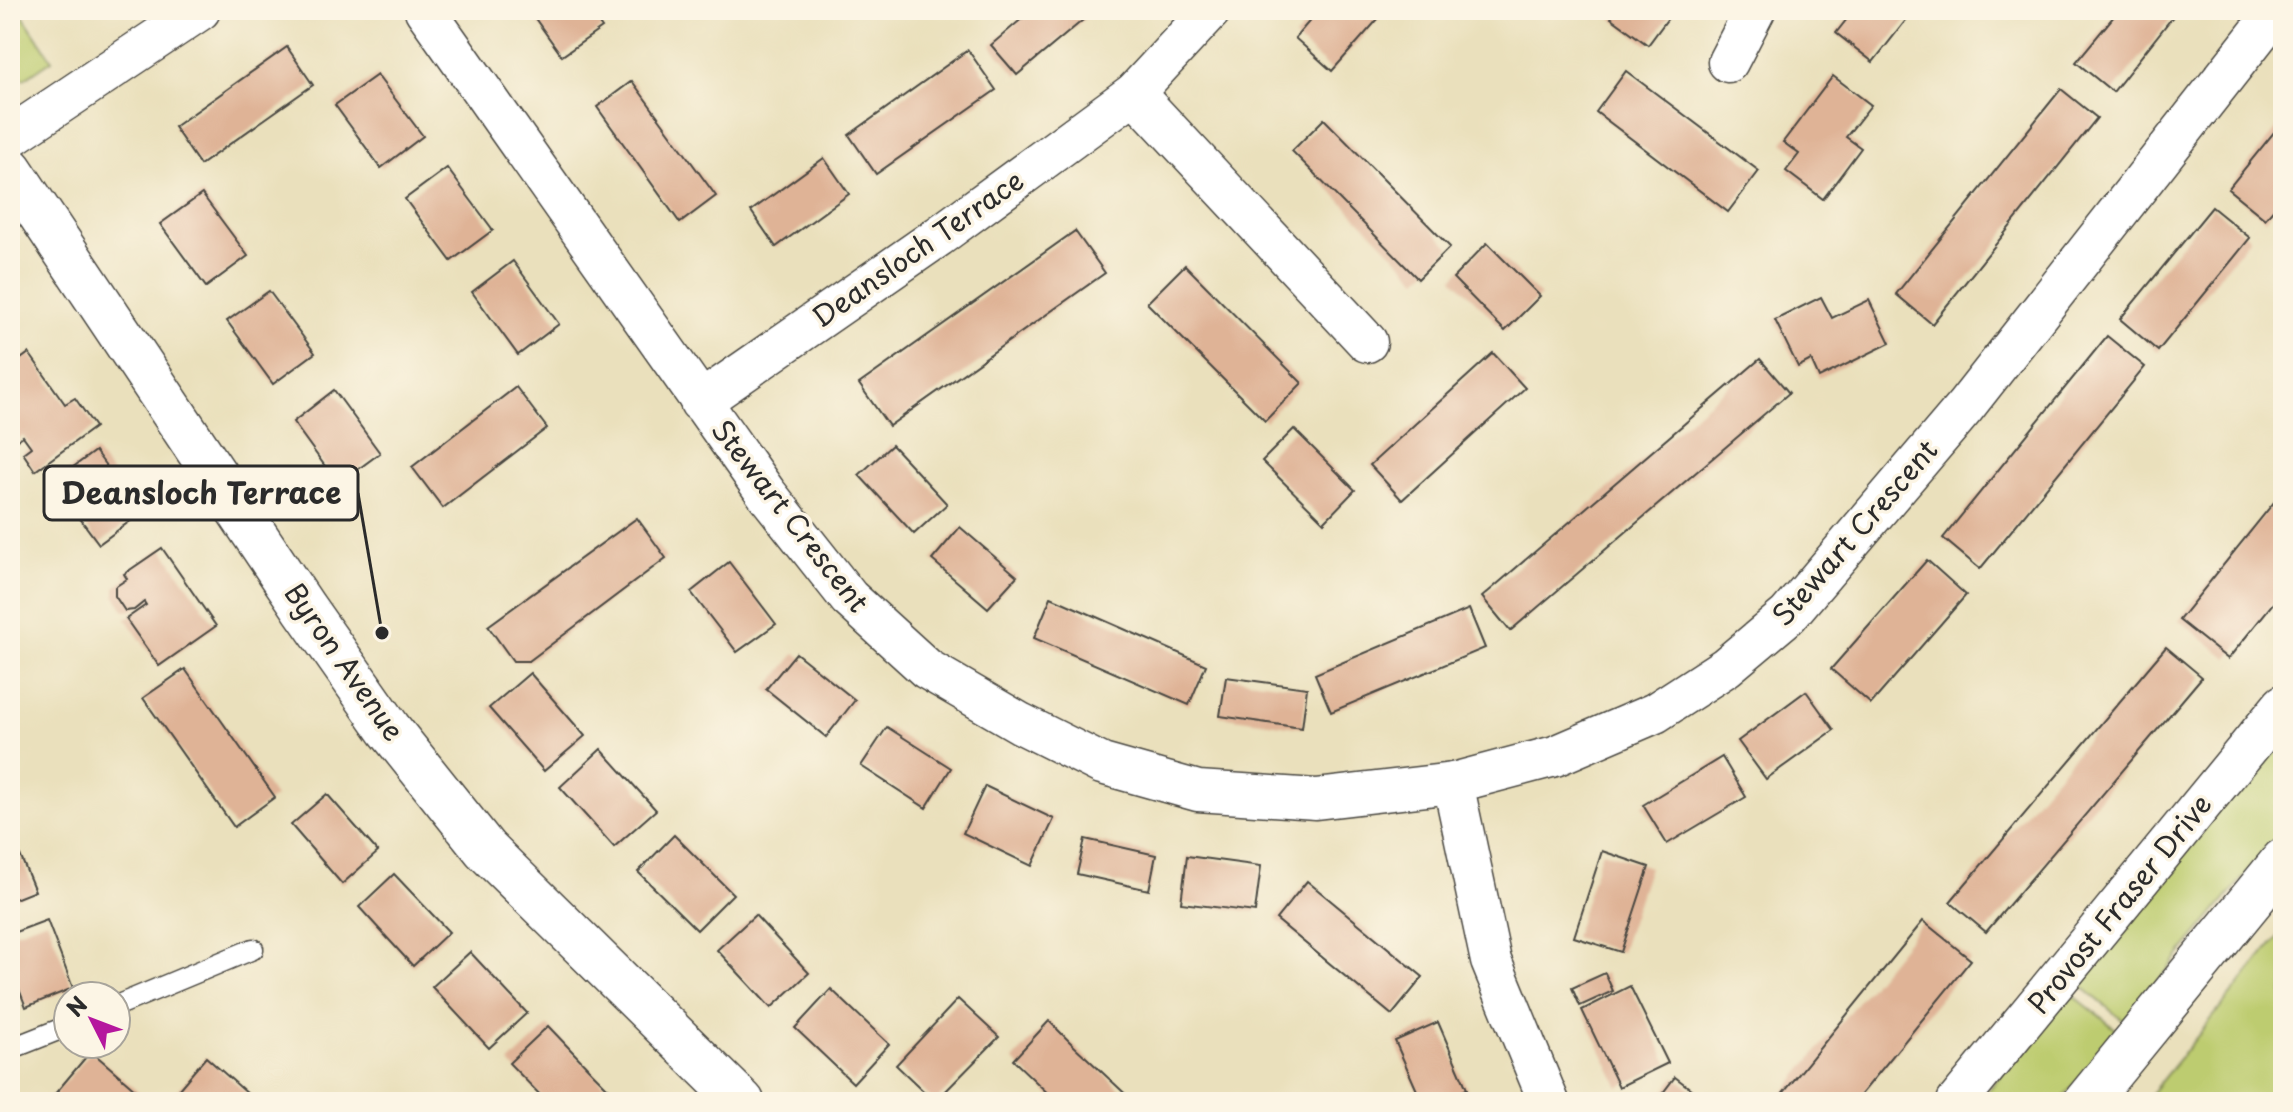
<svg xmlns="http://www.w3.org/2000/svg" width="2293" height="1112" viewBox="0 0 2293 1112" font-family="'Playpen Sans',sans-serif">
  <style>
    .green { fill: #bdcc6f; stroke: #747c4d; stroke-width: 2 }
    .building { fill: #dfb396 }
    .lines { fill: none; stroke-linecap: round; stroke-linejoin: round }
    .service-casing { stroke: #484641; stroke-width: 23 }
    .minor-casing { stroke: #484641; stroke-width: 43 }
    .tertiary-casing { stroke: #484641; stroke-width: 47 }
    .service { stroke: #fff; stroke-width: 20 }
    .minor { stroke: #fff; stroke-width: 40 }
    .tertiary { stroke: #fff; stroke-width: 44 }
    .labels { text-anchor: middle; stroke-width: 7; stroke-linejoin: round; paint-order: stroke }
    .street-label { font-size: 28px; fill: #2b2b2b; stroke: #fcf5e5 }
    .leader { fill: none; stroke: #2b2b2b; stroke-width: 3 }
    .callout-dot { fill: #2b2b2b; stroke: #fcf5e5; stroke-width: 3 }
    .callout { fill: #fcf5e5; stroke: #2b2b2b; stroke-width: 3 }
    .callout-label { font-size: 30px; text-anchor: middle; font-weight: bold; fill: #2b2b2b }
  </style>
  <rect width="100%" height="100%" fill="#fcf5e5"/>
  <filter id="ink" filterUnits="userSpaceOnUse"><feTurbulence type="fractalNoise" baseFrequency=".0125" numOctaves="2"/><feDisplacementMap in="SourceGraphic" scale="16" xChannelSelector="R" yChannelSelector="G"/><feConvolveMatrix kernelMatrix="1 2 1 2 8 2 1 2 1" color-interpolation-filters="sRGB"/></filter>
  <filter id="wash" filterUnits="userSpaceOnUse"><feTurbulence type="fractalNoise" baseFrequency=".006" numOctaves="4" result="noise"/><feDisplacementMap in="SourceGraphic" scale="32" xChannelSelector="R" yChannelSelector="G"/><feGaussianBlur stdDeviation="1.8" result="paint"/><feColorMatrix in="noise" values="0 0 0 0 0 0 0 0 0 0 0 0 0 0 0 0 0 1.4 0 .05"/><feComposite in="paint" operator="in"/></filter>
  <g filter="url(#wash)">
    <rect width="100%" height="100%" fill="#eae0bc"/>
    <g class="green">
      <path d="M10 10H19L52 60 24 79 10 76Z"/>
      <path d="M2283 729V829L2125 1022 2075 981Z"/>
      <path d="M2283 931V1102H2144Z"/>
      <path d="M2068 991 2117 1030 2060 1102H1979Z"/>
    </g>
    <g id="blocks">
      <g class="building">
        <path d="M529 10H589L602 28 562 56Z"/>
        <path d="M1032 10H1095L1017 75 991 45Z"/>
        <path d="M1319 10H1386L1332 71 1295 38Z"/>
        <path d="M1617 10H1674L1648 45 1611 18Z"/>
        <path d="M1854 10H1914L1873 62 1836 33Z"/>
        <path d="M2119 10H2178L2113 92 2076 62Z"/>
        <path d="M287 47 313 85 200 165 174 127Z"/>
        <path d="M968 50 996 90 876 174 849 135Z"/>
        <path d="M1626 71 1759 171 1728 212 1596 112Z"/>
        <path d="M377 75 423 136 381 168 335 105Z"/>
        <path d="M1833 76 1871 105 1846 137 1861 148 1823 199 1786 171 1799 154 1783 142Z"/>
        <path d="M632 81 716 196 680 223 597 107Z"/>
        <path d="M2061 89 2097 118 1932 324 1896 294Z"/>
        <path d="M1324 119 1450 247 1418 279 1292 151Z"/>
        <path d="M2283 121V198L2265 219 2228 189Z"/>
        <path d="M824 158 849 194 776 247 751 211Z"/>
        <path d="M447 168 493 230 451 261 405 199Z"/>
        <path d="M202 194 248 256 206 287 160 224Z"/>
        <path d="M2212 207 2250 238 2158 351 2120 319Z"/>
        <path d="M1075 231 1105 273 889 426 859 384Z"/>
        <path d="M1487 243 1540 296 1505 331 1453 278Z"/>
        <path d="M513 261 559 324 518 355 472 292Z"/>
        <path d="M1185 265 1302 383 1265 421 1147 303Z"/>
        <path d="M269 291 315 353 273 384 227 321Z"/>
        <path d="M1821 297 1832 318 1869 300 1890 343 1819 378 1811 360 1798 367 1775 320Z"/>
        <path d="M2107 336 2145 367 1980 569 1943 538Z"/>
        <path d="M29 353 65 404 75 398 95 427 35 471 23 453 31 447 23 436 10 445V367Z"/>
        <path d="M1493 353 1525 388 1402 500 1370 465Z"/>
        <path d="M1760 359 1789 393 1510 631 1482 597Z"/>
        <path d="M516 387 547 428 443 508 412 467Z"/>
        <path d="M334 390 380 453 338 484 293 422Z"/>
        <path d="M1294 429 1355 490 1324 522 1262 461Z"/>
        <path d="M892 445 947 504 914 534 859 475Z"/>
        <path d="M95 451 141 513 99 544 53 482Z"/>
        <path d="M2283 491V591L2228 659 2179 620Z"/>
        <path d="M637 518 666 558 529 661H513L488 626Z"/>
        <path d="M960 527 1017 576 988 608 932 560Z"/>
        <path d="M162 548 216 626 159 666 126 619 146 605 144 602 134 610 125 611 115 596V587L127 579 124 574Z"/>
        <path d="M1927 560 1966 595 1871 704 1831 669Z"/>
        <path d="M729 562 776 624 737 652 691 592Z"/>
        <path d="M1051 597 1206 665 1189 705 1034 638Z"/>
        <path d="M1469 609 1485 648 1331 712 1315 674Z"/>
        <path d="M2166 647 2202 677 1986 932 1950 902Z"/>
        <path d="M796 653 855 700 826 737 766 689Z"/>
        <path d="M185 669 275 797 234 827 143 698Z"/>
        <path d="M530 673 585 736 544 771 489 708Z"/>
        <path d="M1226 677 1307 688 1302 728 1220 716Z"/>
        <path d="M1806 691 1834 730 1766 779 1738 741Z"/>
        <path d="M887 727 951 768 926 808 861 766Z"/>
        <path d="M601 749 656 810 614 847 560 787Z"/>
        <path d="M1722 757 1746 797 1667 844 1643 805Z"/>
        <path d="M985 786 1054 819 1032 866 963 833Z"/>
        <path d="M327 794 378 852 342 884 291 825Z"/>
        <path d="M10 831 35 891 10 901Z"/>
        <path d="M674 835 733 894 697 930 638 872Z"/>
        <path d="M1085 839 1156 855 1149 890 1077 874Z"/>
        <path d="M1602 851 1649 867 1621 952 1574 937Z"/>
        <path d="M1187 856 1261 866 1255 912 1181 903Z"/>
        <path d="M394 874 449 932 413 966 359 907Z"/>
        <path d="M1307 881 1423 977 1392 1015 1276 919Z"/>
        <path d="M755 915 809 973 771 1008 717 950Z"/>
        <path d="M47 920 73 988 26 1007 10 966V934Z"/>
        <path d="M1923 921 1971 960 1855 1102H1776Z"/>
        <path d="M470 952 527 1013 489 1048 432 987Z"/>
        <path d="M1605 973 1613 991 1580 1006 1572 988Z"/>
        <path d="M1630 986 1668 1063 1619 1087 1582 1010Z"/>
        <path d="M831 989 889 1044 853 1083 795 1028Z"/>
        <path d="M958 999 999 1037 935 1102 896 1065Z"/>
        <path d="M1049 1021 1073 1045 1134 1102H1057L1013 1060Z"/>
        <path d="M1438 1022 1467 1089 1436 1102H1422L1395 1041Z"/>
        <path d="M548 1026 592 1072 622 1102H547L509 1063Z"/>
        <path d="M91 1051 144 1097 150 1102H62L54 1095Z"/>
        <path d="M206 1057 257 1102H173L176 1099 173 1096Z"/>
        <path d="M1675 1077 1708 1102H1656Z"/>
      </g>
    </g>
  </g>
  <g filter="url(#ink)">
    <use href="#blocks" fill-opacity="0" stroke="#484641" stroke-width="2"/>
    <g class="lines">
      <defs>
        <g id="service">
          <path d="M116 1006 253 949"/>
          <path d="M10 1049 68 1026"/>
        </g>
        <g id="minor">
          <path d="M425 10 766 493 849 598 927 669 1020 723 1102 764 1198 791 1316 799 1453 783 1555 756 1655 713 1726 667 1788 615 1965 407 2277 10"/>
          <path d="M1728 62 1755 10"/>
          <path d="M1134 93 1367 342"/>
          <path d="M10 137 200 10"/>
          <path d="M700 402 939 236 1134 93 1211 10"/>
          <path d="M1453 783 1491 961 1549 1102"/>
          <path d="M1957 1102 2283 705"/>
        </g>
        <g id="tertiary">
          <path d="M10 169 304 608 389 729 485 849 742 1102"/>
          <path d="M2086 1102 2283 861"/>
        </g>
      </defs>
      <use href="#service" class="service-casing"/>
      <use href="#minor" class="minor-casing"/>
      <use href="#tertiary" class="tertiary-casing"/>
      <use href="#service" class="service"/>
      <use href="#minor" class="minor"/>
      <use href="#tertiary" class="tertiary"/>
    </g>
  </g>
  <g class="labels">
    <g class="street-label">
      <text transform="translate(918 249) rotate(-35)" y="10">Deansloch Terrace</text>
      <text transform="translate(790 516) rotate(52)" y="10">Stewart Crescent</text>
      <text transform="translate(1855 533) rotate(-49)" y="10">Stewart Crescent</text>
      <text transform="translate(344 662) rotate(55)" y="10">Byron Avenue</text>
      <text transform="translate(2120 904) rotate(-51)" y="10">Provost Fraser Drive</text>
    </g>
  </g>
  <path class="leader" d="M382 633L358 493"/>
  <circle class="callout-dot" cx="382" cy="633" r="8"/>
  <rect class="callout" x="44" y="466" width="314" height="54" rx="8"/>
  <g class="callout-label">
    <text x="201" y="504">Deansloch Terrace</text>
  </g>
  <rect width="2293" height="1112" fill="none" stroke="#fcf5e5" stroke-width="40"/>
  <g transform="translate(92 1020) rotate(312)"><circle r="38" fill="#fcf5e5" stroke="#a8a49b" stroke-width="2"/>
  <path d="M0-6L14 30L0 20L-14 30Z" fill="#b5179e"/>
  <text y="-12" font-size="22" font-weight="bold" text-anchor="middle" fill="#2b2b2b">N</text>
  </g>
</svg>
